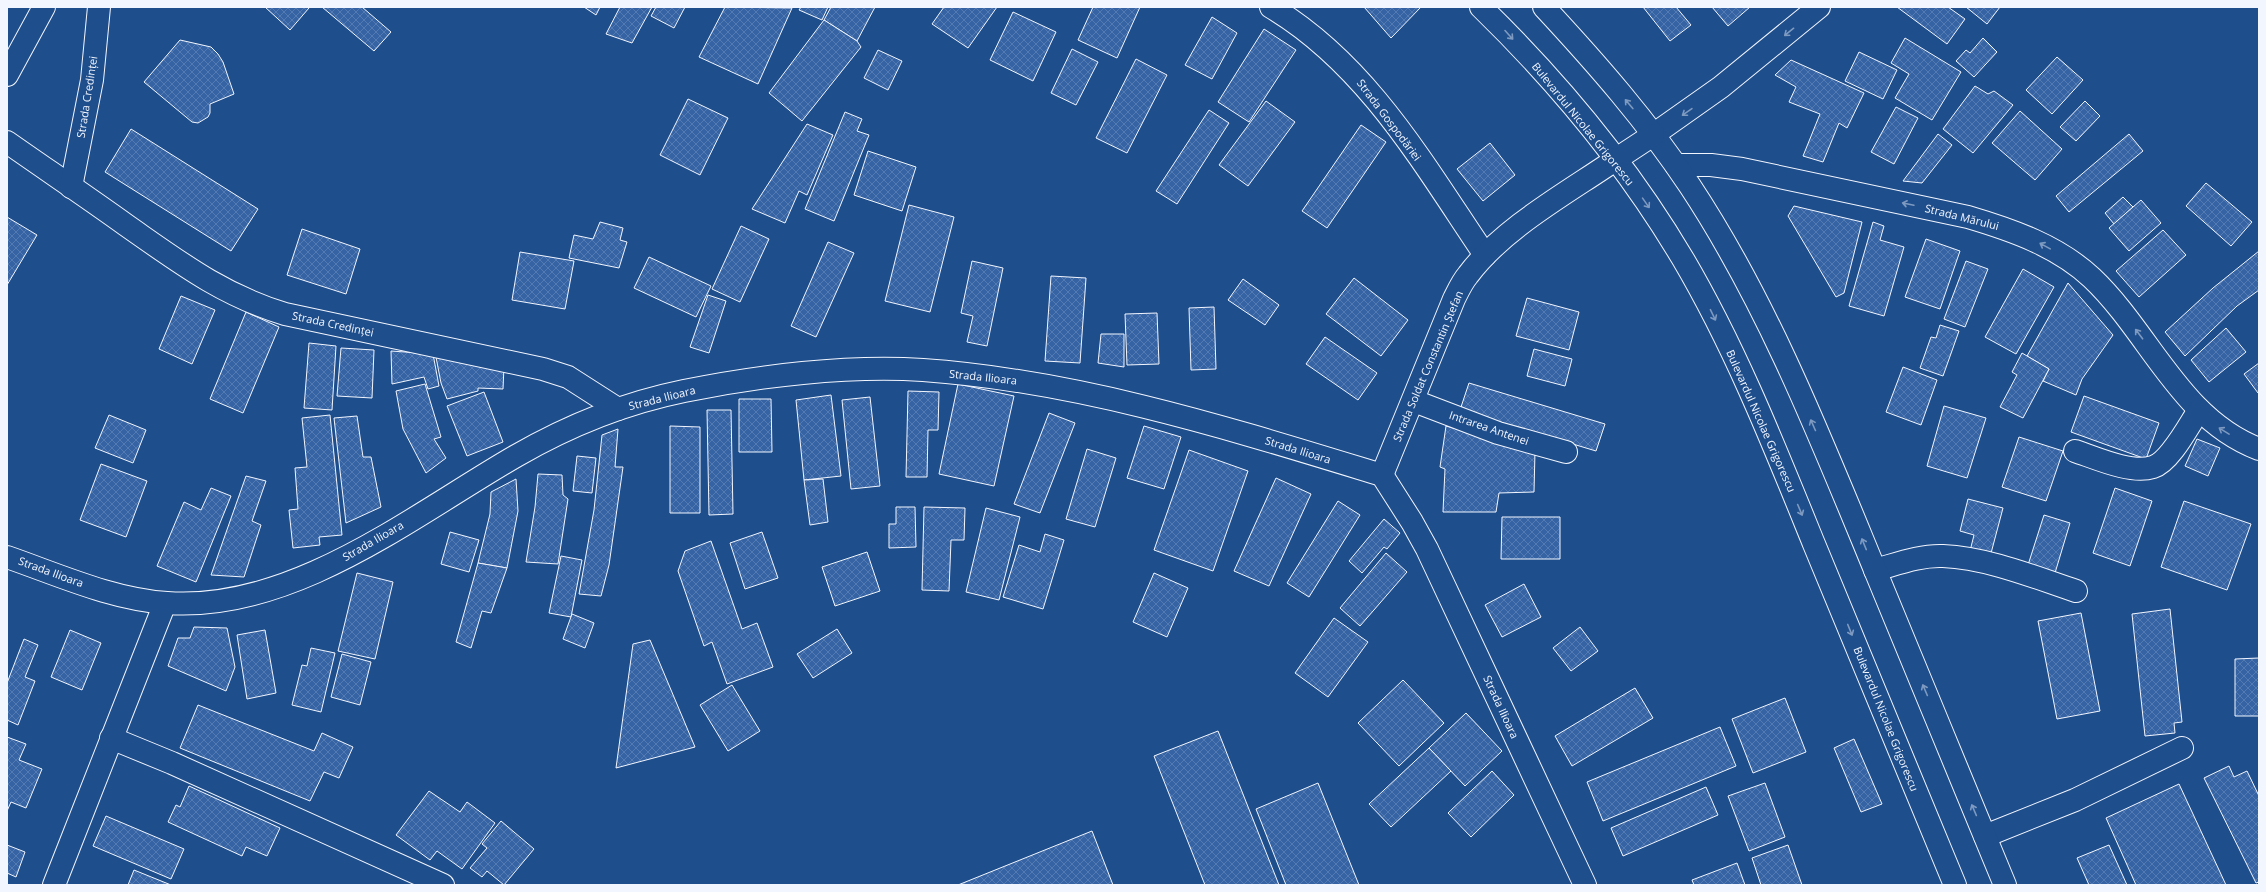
<svg xmlns="http://www.w3.org/2000/svg" width="2266" height="892" viewBox="0 0 2266 892" font-family="'Open Sans',sans-serif">
  <style>
    .building { fill: url(#building-cross-hatch); stroke: #f2f6ff }
    .lines { fill: none; stroke-linecap: round; stroke-linejoin: round }
    .minor-casing { stroke: #f2f6ff; stroke-width: 24 }
    .secondary-casing { stroke: #f2f6ff; stroke-width: 24 }
    .minor { stroke: #1f4e8c; stroke-width: 22 }
    .secondary { stroke: #1f4e8c; stroke-width: 22 }
    .oneway { stroke: #7e9ac0 }
    .labels { text-anchor: middle; stroke-width: 3; stroke-linejoin: round; paint-order: stroke }
    .street-label { font-size: 11px; fill: #f2f6ff; stroke: #1f4e8c }
  </style>
  <defs>
    <pattern id="building-cross-hatch" width="8" height="8" patternUnits="userSpaceOnUse"><rect width="8" height="8" fill="#3563a3"/><path d="M0 0l8 8M0 8l8-8" fill="none" stroke="#537ab1"/></pattern>
  </defs>
  <rect width="100%" height="100%" fill="#1f4e8c"/>
  <g class="building">
    <path d="M265 7H307L309 8 290 30Z"/>
    <path d="M322 7H362L391 32 374 51Z"/>
    <path d="M584 7H600L596 15Z"/>
    <path d="M620 7H652L632 43 606 34Z"/>
    <path d="M656 7H685L674 28 651 16Z"/>
    <path d="M725 7 792 8 758 84 699 57Z"/>
    <path d="M801 7H828L822 20 799 10Z"/>
    <path d="M831 7H875L857 41 824 20Z"/>
    <path d="M944 7H997L968 48 932 24Z"/>
    <path d="M1093 7H1140L1117 58 1078 40Z"/>
    <path d="M1364 7H1421L1391 38Z"/>
    <path d="M1643 7H1676L1691 25 1670 41Z"/>
    <path d="M1712 7H1750L1728 26Z"/>
    <path d="M1897 7H1948L1965 19 1947 44Z"/>
    <path d="M1966 7H2000L1987 24Z"/>
    <path d="M1013 12 1056 32 1033 81 990 60Z"/>
    <path d="M1212 17 1237 33 1212 79 1185 65Z"/>
    <path d="M824 20 857 41 861 47 802 121 769 93Z"/>
    <path d="M1264 29 1296 50 1249 122 1218 102Z"/>
    <path d="M1905 38 1961 72 1932 120 1895 98 1909 74 1891 63Z"/>
    <path d="M1983 38 1997 52 1974 77 1956 61 1966 50 1970 53Z"/>
    <path d="M180 40 211 47 218 54 223 62 234 94 210 104V113L208 117 198 123 192 122 144 82Z"/>
    <path d="M1072 49 1098 62 1076 105 1051 93Z"/>
    <path d="M878 50 902 61 888 90 864 78Z"/>
    <path d="M1859 52 1897 70 1883 99 1845 81Z"/>
    <path d="M2057 57 2083 80 2052 114 2026 90Z"/>
    <path d="M1136 59 1167 75 1127 153 1096 138Z"/>
    <path d="M1791 60 1864 93 1847 128 1839 123 1823 162 1803 156 1820 114 1789 102 1796 87 1775 75Z"/>
    <path d="M1975 86 1988 94 1994 91 2013 105 1973 153 1943 129Z"/>
    <path d="M688 99 728 118 700 175 660 155Z"/>
    <path d="M1266 101 1295 122 1248 186 1219 165Z"/>
    <path d="M2085 101 2100 116 2076 141 2060 127Z"/>
    <path d="M1896 107 1918 118 1894 164 1871 152Z"/>
    <path d="M1209 110 1229 123 1177 204 1156 191Z"/>
    <path d="M2020 111 2062 149 2035 180 1992 143Z"/>
    <path d="M845 112 862 119 857 131 869 135 834 221 805 209Z"/>
    <path d="M807 124 833 135 807 195 799 191 785 223 752 209Z"/>
    <path d="M1361 125 1386 142 1327 228 1302 211Z"/>
    <path d="M131 129 258 209 231 251 105 172Z"/>
    <path d="M1938 134 1952 145 1922 183 1903 181Z"/>
    <path d="M2129 134 2143 151 2069 212 2056 196Z"/>
    <path d="M1490 143 1515 175 1483 201 1457 169Z"/>
    <path d="M868 151 916 167 902 211 854 195Z"/>
    <path d="M2206 183 2252 222 2231 246 2186 206Z"/>
    <path d="M2123 197 2133 207 2114 224 2105 213Z"/>
    <path d="M2141 200 2161 223 2129 251 2109 228Z"/>
    <path d="M909 205 954 217 930 312 885 301Z"/>
    <path d="M1794 206 1862 222 1844 293 1836 297 1788 216Z"/>
    <path d="M7 217 37 235 7 285Z"/>
    <path d="M600 222 623 228 620 240 627 242 619 268 569 258 574 235 593 239Z"/>
    <path d="M1873 222 1884 226 1880 240 1904 247 1884 316 1849 306Z"/>
    <path d="M741 226 769 239 740 302 712 289Z"/>
    <path d="M302 229 360 249 346 294 287 275Z"/>
    <path d="M2163 230 2186 255 2139 297 2116 271Z"/>
    <path d="M1926 239 1960 251 1940 309 1905 297Z"/>
    <path d="M828 242 854 253 816 337 791 326Z"/>
    <path d="M2259 251V290L2237 306 2185 356 2165 332 2213 288Z"/>
    <path d="M520 252 574 261 565 309 512 300Z"/>
    <path d="M649 257 711 286 696 317 634 288Z"/>
    <path d="M972 261 1003 268 987 346 967 342 973 316 961 313Z"/>
    <path d="M1966 261 1988 269 1965 327 1944 319Z"/>
    <path d="M2023 269 2054 287 2016 354 1985 337Z"/>
    <path d="M1051 276 1086 278 1080 363 1045 361Z"/>
    <path d="M1354 278 1408 320 1381 356 1326 314Z"/>
    <path d="M1243 279 1279 305 1265 325 1228 300Z"/>
    <path d="M2068 283 2113 335 2082 379 2076 395 2043 381 2049 369 2027 356Z"/>
    <path d="M708 295 726 301 709 353 690 347Z"/>
    <path d="M181 296 215 310 192 364 159 349Z"/>
    <path d="M1527 298 1579 312 1569 350 1516 336Z"/>
    <path d="M1214 307 1216 369 1191 370 1189 308Z"/>
    <path d="M246 312 279 327 243 413 210 399Z"/>
    <path d="M1157 313 1159 364 1127 365 1125 314Z"/>
    <path d="M1940 325 1959 331 1943 376 1920 368 1931 337 1936 338Z"/>
    <path d="M2226 328 2246 352 2209 382 2191 360Z"/>
    <path d="M1101 334H1124V367L1098 363Z"/>
    <path d="M1325 337 1377 373 1358 400 1306 364Z"/>
    <path d="M309 343 336 346 332 410 304 408Z"/>
    <path d="M341 348 374 350 372 398 337 396Z"/>
    <path d="M1534 349 1572 359 1565 386 1527 376Z"/>
    <path d="M391 351 433 354 439 386 428 389 424 377 392 384Z"/>
    <path d="M435 352 504 366 503 389 478 388V391L447 399 441 383Z"/>
    <path d="M2022 353 2049 369 2023 418 2000 407 2017 375 2012 372Z"/>
    <path d="M2259 363V393H2258L2244 374Z"/>
    <path d="M1903 367 1937 380 1921 425 1886 412Z"/>
    <path d="M1469 383 1605 424 1596 451 1460 410Z"/>
    <path d="M425 384 441 437 434 439 446 458 426 473 403 429 396 391Z"/>
    <path d="M958 384 1014 396 994 486 939 474Z"/>
    <path d="M908 391 939 392 938 430H928L927 477H906Z"/>
    <path d="M484 392 503 442 467 456 447 406Z"/>
    <path d="M831 395 841 476 804 480 796 400Z"/>
    <path d="M2084 396 2159 423 2146 459 2071 432Z"/>
    <path d="M870 397 880 486 851 489 842 400Z"/>
    <path d="M739 399H771L772 452H739Z"/>
    <path d="M1944 406 1986 418 1967 478 1927 466Z"/>
    <path d="M707 410H731L733 514 709 515Z"/>
    <path d="M1049 413 1075 423 1040 513 1014 504Z"/>
    <path d="M109 415 146 430 133 463 95 448Z"/>
    <path d="M330 415 342 535 319 537 320 545 293 548 289 510 298 509 295 468 307 467 302 418Z"/>
    <path d="M357 416 363 457H371L381 507 346 523 334 418Z"/>
    <path d="M670 426 700 427V513H670Z"/>
    <path d="M1144 426 1181 437 1164 489 1127 478Z"/>
    <path d="M1446 426 1535 451 1534 492 1499 493 1496 512H1443L1445 469 1440 467Z"/>
    <path d="M618 429 615 467H623L609 565 601 596 579 594 594 510 602 435Z"/>
    <path d="M2019 437 2063 451 2046 501 2002 487Z"/>
    <path d="M2197 439 2220 448 2208 476 2185 466Z"/>
    <path d="M1087 449 1116 458 1095 527 1066 519Z"/>
    <path d="M1189 450 1248 471 1213 571 1154 550Z"/>
    <path d="M577 456 596 458 592 493 573 491Z"/>
    <path d="M101 464 147 481 126 537 80 520Z"/>
    <path d="M538 474 562 475 563 495 568 499 558 564 526 562 535 507Z"/>
    <path d="M246 476 266 481 252 521 261 525 244 577 211 575Z"/>
    <path d="M1276 478 1311 494 1269 586 1234 571Z"/>
    <path d="M516 479 518 511 507 568 478 563 490 514 491 492Z"/>
    <path d="M823 479 828 522 810 525 804 480Z"/>
    <path d="M211 488 231 496 196 582 157 566 184 502 201 510Z"/>
    <path d="M2115 488 2152 501 2130 566 2093 553Z"/>
    <path d="M1968 499 2003 508 1990 557 1970 551 1974 535 1960 531Z"/>
    <path d="M1338 501 1360 515 1309 597 1287 583Z"/>
    <path d="M2184 501 2251 524 2227 590 2161 567Z"/>
    <path d="M896 507H915L916 547 889 548V524H896Z"/>
    <path d="M924 507 965 508 964 540H951L949 591 922 590Z"/>
    <path d="M986 508 1020 517 999 600 966 592Z"/>
    <path d="M2044 515 2070 523 2055 573 2028 565Z"/>
    <path d="M1502 517H1560V559H1501Z"/>
    <path d="M1384 519 1400 533 1387 549 1384 547 1362 573 1349 561Z"/>
    <path d="M450 532 479 540 469 572 441 564Z"/>
    <path d="M762 532 778 578 745 589 730 543Z"/>
    <path d="M1045 534 1064 540 1043 609 1003 597 1019 545 1040 552Z"/>
    <path d="M711 541 742 629 757 623 773 667 727 684 712 642 704 646 678 571 685 551Z"/>
    <path d="M867 552 880 591 835 606 822 567Z"/>
    <path d="M1386 553 1407 572 1360 626 1340 608Z"/>
    <path d="M561 556 582 560 571 617 549 613Z"/>
    <path d="M478 563 507 568 491 613 482 611 471 648 456 642Z"/>
    <path d="M357 573 393 582 375 659 338 651Z"/>
    <path d="M1154 573 1188 588 1167 637 1133 622Z"/>
    <path d="M1524 584 1541 617 1502 637 1485 605Z"/>
    <path d="M2170 609 2182 722 2174 723 2175 733 2145 736 2132 614Z"/>
    <path d="M2081 613 2100 711 2057 719 2038 621Z"/>
    <path d="M572 614 594 623 585 648 563 639Z"/>
    <path d="M1334 618 1368 642 1328 697 1295 673Z"/>
    <path d="M194 627 227 628 235 667 226 691 168 666 178 638H190Z"/>
    <path d="M1580 627 1598 651 1571 671 1553 648Z"/>
    <path d="M837 629 852 653 813 678 797 654Z"/>
    <path d="M70 630 101 643 82 690 51 677Z"/>
    <path d="M265 630 276 693 247 699 237 635Z"/>
    <path d="M24 639 38 645 25 677 35 681 18 725 7 720V683Z"/>
    <path d="M650 640 695 747 616 768 633 644Z"/>
    <path d="M311 648 335 653 321 712 292 705 302 665 307 666Z"/>
    <path d="M342 654 371 662 360 705 331 697Z"/>
    <path d="M2259 658V716H2235V659Z"/>
    <path d="M1403 680 1444 723 1399 766 1358 723Z"/>
    <path d="M732 685 760 731 728 751 700 705Z"/>
    <path d="M1635 688 1653 718 1572 766 1555 736Z"/>
    <path d="M1785 698 1806 752 1753 773 1732 719Z"/>
    <path d="M198 705 314 751 322 733 353 747 339 778 324 772 310 801 180 748Z"/>
    <path d="M1466 713 1502 751 1465 786 1429 748Z"/>
    <path d="M1720 727 1736 766 1603 821 1587 782Z"/>
    <path d="M1218 731 1279 885H1205L1154 756Z"/>
    <path d="M7 737 26 744 19 760 42 769 26 808 11 802 7 811Z"/>
    <path d="M1854 739 1882 804 1861 812 1834 748Z"/>
    <path d="M1429 748 1451 771 1391 827 1369 804Z"/>
    <path d="M2229 766 2234 777 2247 771 2259 796V882L2256 883 2204 778Z"/>
    <path d="M1492 771 1514 795 1471 837 1448 813Z"/>
    <path d="M1318 783 1359 885H1286L1256 809Z"/>
    <path d="M1765 783 1785 837 1749 851 1728 796Z"/>
    <path d="M2179 784 2226 885H2136L2106 818Z"/>
    <path d="M189 786 280 828 267 856 246 847 242 856 168 822 176 805 180 807Z"/>
    <path d="M1706 787 1718 815 1623 856 1611 828Z"/>
    <path d="M429 791 460 812 467 802 495 823 462 869 437 851 430 860 396 835Z"/>
    <path d="M106 816 184 849 171 879 93 846Z"/>
    <path d="M501 821 534 849 504 885 487 871 482 877 470 868 487 848 482 844Z"/>
    <path d="M1092 831 1113 885H958Z"/>
    <path d="M7 845 25 852 16 877 7 873Z"/>
    <path d="M1788 845 1802 885H1761L1752 858Z"/>
    <path d="M2109 845 2127 885H2089L2077 858Z"/>
    <path d="M1737 863 1745 885H1694L1692 880Z"/>
    <path d="M134 870 171 885H128Z"/>
  </g>
  <g class="lines">
    <defs>
      <g id="minor">
        <path d="M1271 7C1367 64 1424 165 1485 255"/>
        <path d="M7 75 44 7"/>
        <path d="M1653 135 1721 87 1819 7"/>
        <path d="M7 142C47 170 87 197 126 225 179 262 222 295 285 314L543 369 568 377 618 409"/>
        <path d="M1676 165H1711L1742 169 1968 217C2012 230 2058 246 2092 278 2150 333 2180 419 2259 449"/>
        <path d="M71 187 92 80 99 7"/>
        <path d="M1414 401 1498 433 1566 452"/>
        <path d="M2075 451C2096 458 2131 474 2153 467 2170 462 2189 425 2199 410"/>
        <path d="M1382 475 1454 299C1458 291 1462 282 1468 275 1503 228 1567 193 1615 160"/>
        <path d="M7 557C59 575 111 599 167 603 293 612 412 516 516 456 568 426 625 403 684 391 758 376 847 365 923 370 1080 381 1231 429 1382 475L1412 522 1427 549 1585 885"/>
        <path d="M1875 570C1897 564 1920 555 1943 556 1988 558 2034 577 2076 591"/>
        <path d="M111 738 172 763 443 885"/>
        <path d="M1985 836 2075 800 2182 748"/>
        <path d="M54 885 165 603"/>
      </g>
      <g id="secondary">
        <path d="M1481 7C1557 81 1629 168 1683 259 1736 349 1775 448 1814 544 1861 657 1908 771 1955 885"/>
        <path d="M1544 7C1596 63 1647 121 1690 186 1768 304 1821 439 1875 570 1918 675 1962 780 2005 885"/>
        <path d="M1615 160 1653 135"/>
      </g>
    </defs>
    <use href="#minor" class="minor-casing"/>
    <use href="#secondary" class="secondary-casing"/>
    <use href="#minor" class="minor"/>
    <use href="#secondary" class="secondary"/>
  </g>
  <defs><path id="oneway-shaft" d="M-6 0H5M1.5-3L5.5 0L1.5 3" fill="none" stroke-width="1.6" stroke-linecap="round" stroke-linejoin="round"/></defs>
  <g class="oneway">
    <use href="#oneway-shaft" transform="translate(1789 32) rotate(141)"/>
    <use href="#oneway-shaft" transform="translate(1509 35) rotate(48)"/>
    <use href="#oneway-shaft" transform="translate(1629 104) rotate(-130)"/>
    <use href="#oneway-shaft" transform="translate(1687 112) rotate(145)"/>
    <use href="#oneway-shaft" transform="translate(1646 203) rotate(55)"/>
    <use href="#oneway-shaft" transform="translate(1908 204) rotate(-168)"/>
    <use href="#oneway-shaft" transform="translate(2045 246) rotate(-151)"/>
    <use href="#oneway-shaft" transform="translate(1713 315) rotate(64)"/>
    <use href="#oneway-shaft" transform="translate(2139 334) rotate(-127)"/>
    <use href="#oneway-shaft" transform="translate(1813 425) rotate(-114)"/>
    <use href="#oneway-shaft" transform="translate(2224 431) rotate(-148)"/>
    <use href="#oneway-shaft" transform="translate(1800 510) rotate(67)"/>
    <use href="#oneway-shaft" transform="translate(1864 544) rotate(-112)"/>
    <use href="#oneway-shaft" transform="translate(1850 630) rotate(68)"/>
    <use href="#oneway-shaft" transform="translate(1925 690) rotate(-113)"/>
    <use href="#oneway-shaft" transform="translate(1974 810) rotate(-113)"/>
  </g>
  <g class="labels">
    <g class="street-label">
      <text transform="translate(87 97) rotate(-81)" y="4">Strada Credinței</text>
      <text transform="translate(1389 120) rotate(53)" y="4">Strada Gospodăriei</text>
      <text transform="translate(1583 124) rotate(51)" y="4">Bulevardul Nicolae Grigorescu</text>
      <text transform="translate(1962 217) rotate(14)" y="4">Strada Mărului</text>
      <text transform="translate(333 324) rotate(12)" y="4">Strada Credinței</text>
      <text transform="translate(1428 366) rotate(-67)" y="4">Strada Soldat Constantin Ștefan</text>
      <text transform="translate(983 377) rotate(6)" y="4">Strada Ilioara</text>
      <text transform="translate(662 398) rotate(-14)" y="4">Strada Ilioara</text>
      <text transform="translate(1761 421) rotate(66)" y="4">Bulevardul Nicolae Grigorescu</text>
      <text transform="translate(1489 428) rotate(19)" y="4">Intrarea Antenei</text>
      <text transform="translate(1298 450) rotate(17)" y="4">Strada Ilioara</text>
      <text transform="translate(373 541) rotate(-30)" y="4">Strada Ilioara</text>
      <text transform="translate(51 572) rotate(20)" y="4">Strada Ilioara</text>
      <text transform="translate(1501 707) rotate(65)" y="4">Strada Ilioara</text>
      <text transform="translate(1886 719) rotate(68)" y="4">Bulevardul Nicolae Grigorescu</text>
    </g>
  </g>
  <rect width="2266" height="892" fill="none" stroke="#f2f6ff" stroke-width="16"/>
</svg>
